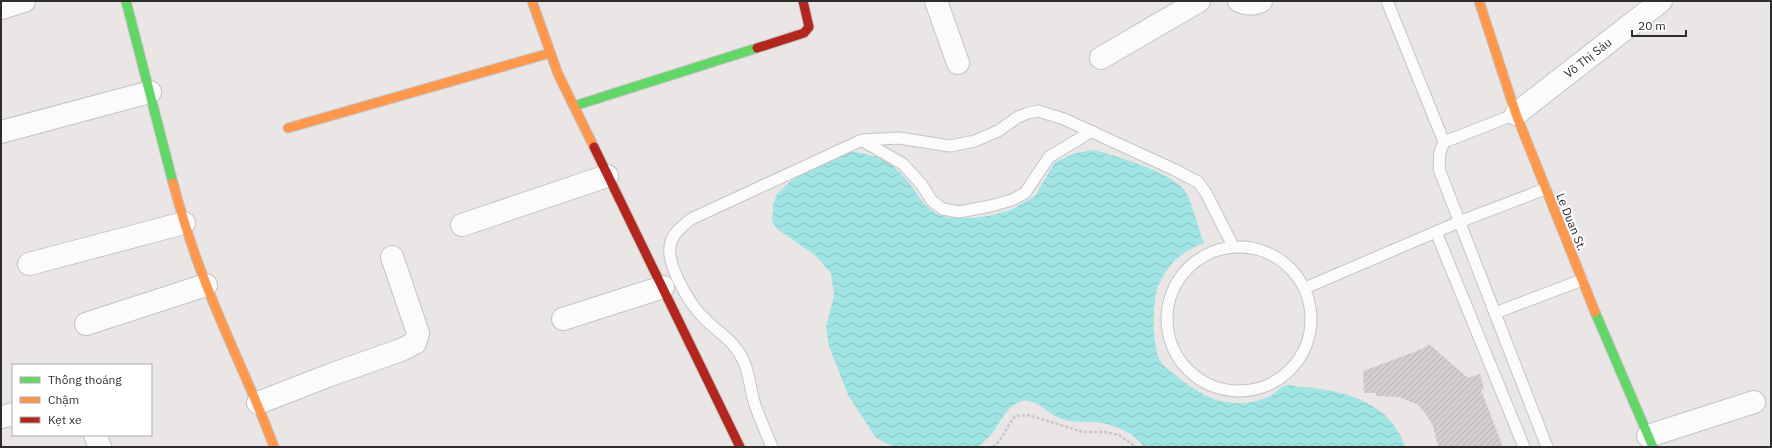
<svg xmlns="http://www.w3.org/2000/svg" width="1772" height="448" viewBox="0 0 1772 448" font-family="'IBM Plex Sans',sans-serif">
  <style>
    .water { fill: url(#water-waves) }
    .building { fill: url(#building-hatch) }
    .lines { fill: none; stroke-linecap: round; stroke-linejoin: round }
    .lane-casing { stroke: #c5c4c5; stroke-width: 13 }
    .street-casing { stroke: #c5c4c5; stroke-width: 24 }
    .fast-casing { stroke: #c5c4c5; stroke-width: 11 }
    .slow-casing { stroke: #c5c4c5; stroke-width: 11 }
    .jam-casing { stroke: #c5c4c5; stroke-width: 11 }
    .path { stroke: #c7c7c7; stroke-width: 2.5; stroke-dasharray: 3 2; stroke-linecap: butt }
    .lane { stroke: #fcfbfb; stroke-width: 11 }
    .street { stroke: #fcfbfb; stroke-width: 22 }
    .fast { stroke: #63d668; stroke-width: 9 }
    .slow { stroke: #ff974d; stroke-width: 9 }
    .jam { stroke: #b3261e; stroke-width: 9 }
    .labels { text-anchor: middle; stroke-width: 4; stroke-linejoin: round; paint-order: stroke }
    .street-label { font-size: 12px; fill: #2d2d2d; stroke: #fff }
  </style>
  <defs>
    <pattern id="water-waves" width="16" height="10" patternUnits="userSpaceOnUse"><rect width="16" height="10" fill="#a0e4e4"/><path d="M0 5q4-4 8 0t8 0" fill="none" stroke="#8ac4c4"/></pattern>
    <pattern id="building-hatch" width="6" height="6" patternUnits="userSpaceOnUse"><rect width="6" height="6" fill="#d2cfce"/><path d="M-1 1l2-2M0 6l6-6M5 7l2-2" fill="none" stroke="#b5b2b1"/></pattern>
  </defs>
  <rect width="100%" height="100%" fill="#eae6e5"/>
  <path class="water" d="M1093 150C1114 155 1174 173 1185 191 1192 201 1199 231 1204 243 1182 251 1169 263 1159 284 1152 300 1151 346 1161 362 1165 368 1173 373 1179 378 1196 391 1212 402 1235 403 1248 404 1259 401 1270 396 1276 393 1282 385 1288 385 1293 385 1298 387 1303 387 1344 390 1392 403 1405 447H1144C1135 434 1118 426 1102 423 1087 420 1072 425 1057 417 1046 411 1032 396 1019 402 1006 407 1001 422 993 432 989 437 983 443 978 447H894L876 438 848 395 829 346 826 327 834 295 831 273 815 255 777 229 772 221 773 205 777 194 793 179 813 166 843 152H856L886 159 907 180 924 204 936 214 950 218H971L989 216 1011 210 1035 196 1055 162 1076 153Z"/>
  <path class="building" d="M1429 344 1468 378 1480 374 1484 389 1481 390 1503 447H1438L1433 426 1426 414 1418 405 1400 397 1376 396V393H1364L1363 371 1422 349Z"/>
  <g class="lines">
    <defs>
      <g id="lane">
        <path d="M1387 1 1444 142"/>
        <path d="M1516 114 1444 142 1440 152 1439 169 1547 447"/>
        <path d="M863 141 903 164 922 185 932 201 943 209 959 212 990 206 1012 200 1025 193 1049 157 1092 131"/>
        <path d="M1436 232 1524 447"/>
        <circle cx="1239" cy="319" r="72"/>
        <path d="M1305 288 1459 222 1545 189"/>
        <path d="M1495 313 1582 280"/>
        <path d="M772 447C766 433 760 419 755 405 750 390 750 374 743 360 734 340 718 333 704 318 690 305 664 262 671 242 674 232 683 226 691 219L862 140 899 138 950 146 975 141 998 131 1018 117 1028 113 1038 111 1064 119 1173 169 1198 182 1206 193 1233 246"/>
      </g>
      <g id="street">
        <path d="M936 1 958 63"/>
        <path d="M1239 1C1247 4 1253 5 1261 1"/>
        <path d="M1 8 24 1"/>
        <path d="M1101 58 1199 1"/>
        <path d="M1516 114 1661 1"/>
        <path d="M1 132 150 92"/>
        <path d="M462 225 607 176"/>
        <path d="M29 264 184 223"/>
        <path d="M563 319 663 287"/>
        <path d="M86 324 206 285"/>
        <path d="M258 403 330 375 401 350 415 343 418 333 392 257"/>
        <path d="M1 417 13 414"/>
        <path d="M95 435 100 447"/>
        <path d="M1648 436 1754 402"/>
      </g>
      <g id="fast">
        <path d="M126 1 173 183"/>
        <path d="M574 106 757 48"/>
        <path d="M1595 312 1653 447"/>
      </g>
      <g id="slow">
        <path d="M532 1 558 74 594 147"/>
        <path d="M1479 1 1516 114 1595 312"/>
        <path d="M288 128 550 53"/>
        <path d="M173 183C182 217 193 251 206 284 227 339 254 392 274 447"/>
      </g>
      <g id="jam">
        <path d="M757 48 804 33 809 27 803 1"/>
        <path d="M594 147 740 447"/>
      </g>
    </defs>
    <use href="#lane" class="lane-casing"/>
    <use href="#street" class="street-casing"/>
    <use href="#fast" class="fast-casing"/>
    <use href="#slow" class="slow-casing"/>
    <use href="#jam" class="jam-casing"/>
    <path class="path" d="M993 447C1003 439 1007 426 1015 416L1028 415 1083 432H1106L1119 435 1136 447"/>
    <use href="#lane" class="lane"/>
    <use href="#street" class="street"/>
    <use href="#fast" class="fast"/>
    <use href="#slow" class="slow"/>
    <use href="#jam" class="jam"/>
  </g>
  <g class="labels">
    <g class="street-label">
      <text transform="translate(1588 58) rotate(-38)" y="4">Võ Thị Sáu</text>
      <text transform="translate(1571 222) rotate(68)" y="4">Le Duan St.</text>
    </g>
  </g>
  <rect width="1772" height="448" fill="none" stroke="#2d2d2d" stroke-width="4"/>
  <rect x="12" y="364" width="140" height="72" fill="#ffffff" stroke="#ababab"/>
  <rect x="20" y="377" width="20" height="6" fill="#63d668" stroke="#ababab"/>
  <text x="48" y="384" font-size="12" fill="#2d2d2d">Thông thoáng</text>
  <rect x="20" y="397" width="20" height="6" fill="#ff974d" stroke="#ababab"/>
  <text x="48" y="404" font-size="12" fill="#2d2d2d">Chậm</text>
  <rect x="20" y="417" width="20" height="6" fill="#b3261e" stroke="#ababab"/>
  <text x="48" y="424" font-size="12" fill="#2d2d2d">Kẹt xe</text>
  <path d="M1632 30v6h54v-6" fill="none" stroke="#2d2d2d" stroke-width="2"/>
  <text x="1638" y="30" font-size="12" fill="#2d2d2d" stroke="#ffffff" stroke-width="3" paint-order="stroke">20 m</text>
</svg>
